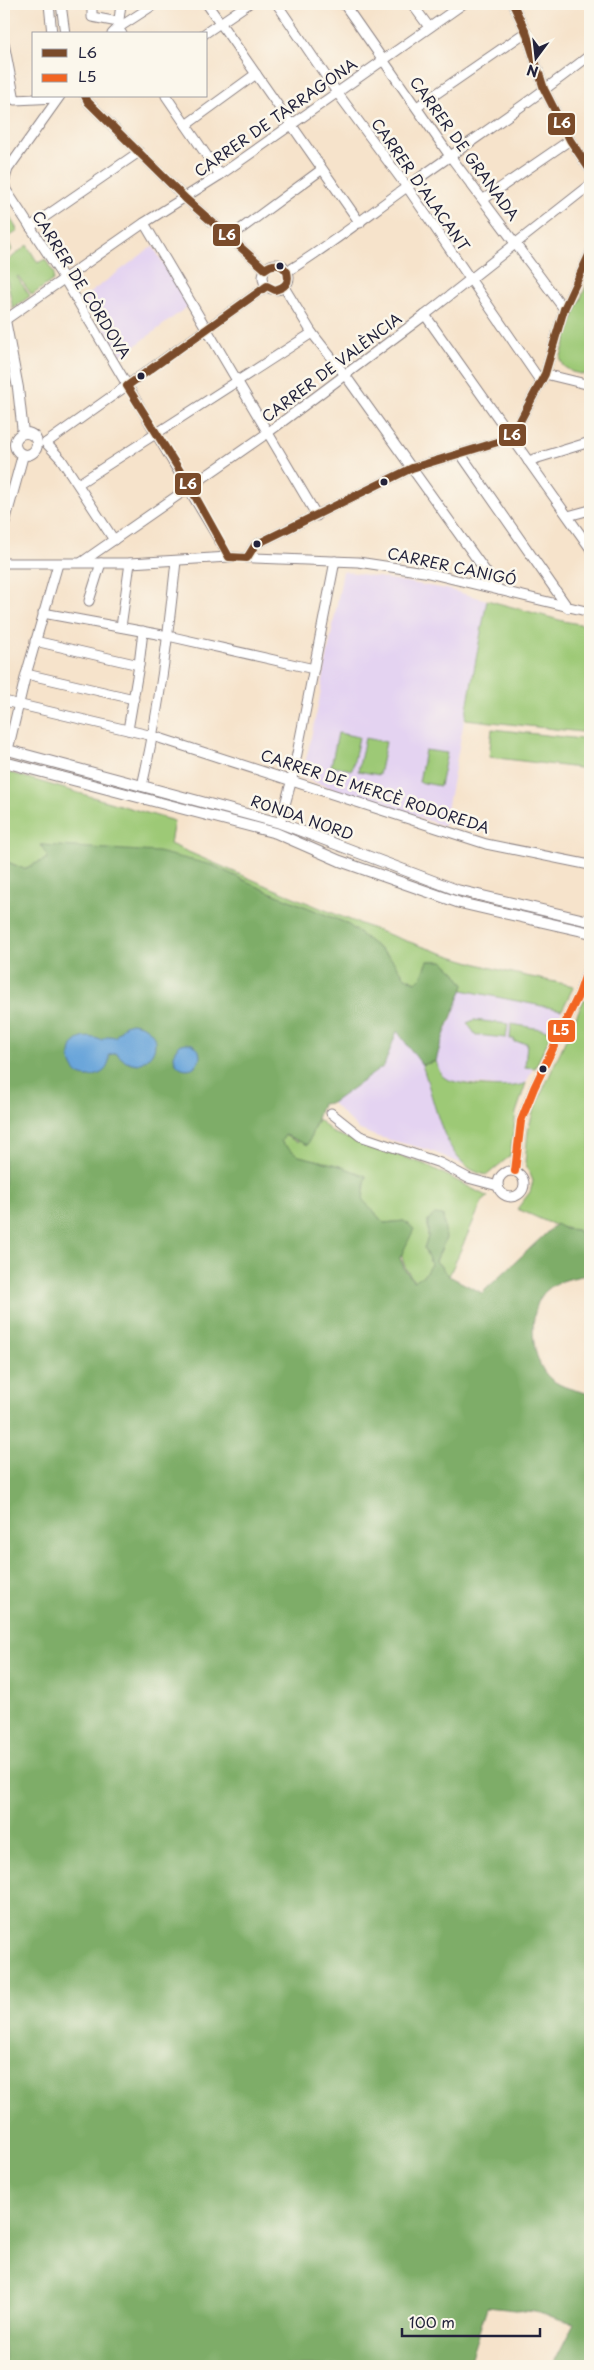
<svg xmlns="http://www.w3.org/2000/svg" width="594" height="2370" viewBox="0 0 594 2370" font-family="'Playpen Sans',sans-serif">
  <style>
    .built { fill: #e4d3f1 }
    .green { fill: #9dc976; stroke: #607658 }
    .forest { fill: #7ead67; stroke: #506851 }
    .water { fill: #69a5da; stroke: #46648a }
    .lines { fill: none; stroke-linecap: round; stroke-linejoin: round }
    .minor-casing { stroke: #8c8283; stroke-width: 11 }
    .tertiary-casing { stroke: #8c8283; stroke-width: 12 }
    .minor { stroke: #fff; stroke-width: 9 }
    .tertiary { stroke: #fff; stroke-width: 10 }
    .bus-1-casing { stroke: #fbf7ec; stroke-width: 11 }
    .bus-2-casing { stroke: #fbf7ec; stroke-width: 11 }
    .bus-1 { stroke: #7a4b2a; stroke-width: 8 }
    .bus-2 { stroke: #f26522; stroke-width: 8 }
    .bus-dot { fill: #22223b; stroke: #fbf7ec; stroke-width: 2 }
    .labels { text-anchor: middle; stroke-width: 5; stroke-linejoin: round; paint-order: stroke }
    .street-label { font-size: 15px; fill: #22223b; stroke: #fbf7ec }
    .line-badge { stroke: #fbf7ec; stroke-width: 2 }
    .badge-label { font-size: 14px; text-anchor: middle; font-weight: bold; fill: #fff }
  </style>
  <rect width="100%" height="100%" fill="#fbf7ec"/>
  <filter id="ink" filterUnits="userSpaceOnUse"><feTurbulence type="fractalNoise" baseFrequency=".02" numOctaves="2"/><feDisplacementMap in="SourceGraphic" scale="10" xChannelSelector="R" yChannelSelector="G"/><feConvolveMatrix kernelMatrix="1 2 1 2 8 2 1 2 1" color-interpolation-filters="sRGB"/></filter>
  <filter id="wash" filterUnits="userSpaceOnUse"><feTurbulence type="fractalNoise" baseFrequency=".0096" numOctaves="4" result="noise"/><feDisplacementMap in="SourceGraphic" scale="20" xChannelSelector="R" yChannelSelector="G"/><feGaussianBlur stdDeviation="1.12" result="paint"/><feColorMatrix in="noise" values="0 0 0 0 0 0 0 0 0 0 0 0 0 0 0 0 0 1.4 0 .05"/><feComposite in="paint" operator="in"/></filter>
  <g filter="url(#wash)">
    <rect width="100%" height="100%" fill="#f6e3cb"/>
    <g class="built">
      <path d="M153 246 188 306 122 356 83 298Z"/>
      <path d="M343 571 446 589 487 600 444 826 302 778 319 701Z"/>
      <path d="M462 990 562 1010 526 1083 520 1086 509 1087 456 1082 445 1078 440 1073 436 1061 441 1043 452 1018Z"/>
      <path d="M397 1030 422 1065 446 1137 457 1157 469 1167 429 1150 375 1136 358 1129 332 1103 384 1066Z"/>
    </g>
    <g class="green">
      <path d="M4 207 18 231 7 238 12 250 4 259Z"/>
      <path d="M27 245 38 263 45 259 54 273 53 280 32 295 18 276 17 277 30 296 13 309 4 264Z"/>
      <path d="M590 277V376L572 372 563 366 560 359 574 314Z"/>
      <path d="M487 600 563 621 590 626V733L465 719Z"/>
      <path d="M492 729 590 740 588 769 489 757Z"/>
      <path d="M338 733 359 737 352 770 331 766Z"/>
      <path d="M365 738 386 742 379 775 358 771Z"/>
      <path d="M425 750 447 753 440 786 419 782Z"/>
      <path d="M4 771 174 821 170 844C272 888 374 934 481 965 511 974 543 979 574 986L562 1010 462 990 464 985 455 972 443 961H428L422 976 417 982 405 977 390 957 346 923 267 891 212 865 42 845 48 858 24 869 8 862 4 864Z"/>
      <path d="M590 986V1240L583 1239 577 1230C557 1229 536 1216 517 1209L530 1192 533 1181 525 1162 528 1131 533 1112Z"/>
      <path d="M474 1020 508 1024 506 1038 476 1035 467 1023Z"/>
      <path d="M511 1024 553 1031 535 1068 525 1067 527 1043 514 1042V1039H510Z"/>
      <path d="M436 1061C438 1067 439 1074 445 1078 458 1086 514 1090 526 1083L516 1113 510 1156 487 1175C443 1169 435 1099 422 1065Z"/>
      <path d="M318 1119 333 1133 427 1165 488 1197 482 1202 449 1276 436 1261 446 1238 428 1220V1237L424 1248 432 1263 425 1274 415 1281C396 1260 402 1247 404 1221L384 1223 362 1200 366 1176 337 1165 299 1156 281 1142 284 1135 297 1142 309 1139Z"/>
    </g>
    <path class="forest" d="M41 845 158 852 212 865 267 891 346 923 390 957 405 977 416 982 422 976 428 961H443L455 972 464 985C455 1011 442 1035 436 1061L422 1065 397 1031 384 1066 332 1103 322 1104 308 1145 285 1135 281 1142 299 1156 337 1165 366 1176 363 1200 384 1223 404 1221 414 1229 400 1258 405 1270 414 1281 425 1274 431 1264 424 1248 428 1237V1220L435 1214 443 1215 446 1238 436 1261 449 1276 482 1293 556 1224 565 1229 577 1230 583 1239 590 1240V1274C576 1278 558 1279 547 1290 526 1307 530 1363 551 1379 562 1388 576 1390 590 1394V2366H552L574 2323 535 2312 487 2307 468 2366H4V864L8 862 24 869 48 858Z"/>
    <g class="water">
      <path d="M131 1023C159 1025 164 1054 138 1064L126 1062 116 1053 109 1055C110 1063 107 1071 99 1074 64 1092 56 1023 101 1040L109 1036 115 1037 125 1025Z"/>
      <circle cx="187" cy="1056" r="13"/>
    </g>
  </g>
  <g filter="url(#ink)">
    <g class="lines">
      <defs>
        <g id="minor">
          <path d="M49 4 52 34"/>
          <path d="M61 4 65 34"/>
          <path d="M92 4V17L118 22"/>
          <path d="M207 4 360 223"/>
          <path d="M277 4 336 91 407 187 541 382"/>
          <path d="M344 4 450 156 564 309"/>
          <path d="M412 4 429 27"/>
          <path d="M513 4 526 32 544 89 570 140 590 170"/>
          <path d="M112 34 118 28 121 4"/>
          <path d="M122 34 118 28 155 4"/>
          <path d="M204 34 248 4"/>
          <path d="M4 43 15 100 57 98"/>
          <path d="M60 96 8 169 4 182 6 190 65 280 229 557"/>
          <path d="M85 96 88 102 186 199 265 269"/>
          <path d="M166 96 220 175"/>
          <path d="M417 107 526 32"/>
          <path d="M186 125 256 74"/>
          <path d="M484 199 570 140"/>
          <path d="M144 223 317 516"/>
          <path d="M30 227 139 152"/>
          <path d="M230 237 321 170"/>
          <circle cx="276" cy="277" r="13"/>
          <path d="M288 271C334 243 374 210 418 179 475 138 535 99 590 55"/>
          <path d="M284 287 312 333 345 375 499 590"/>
          <path d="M425 315 590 548"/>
          <path d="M5 320 144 223 220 175 463 4"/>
          <path d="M545 374 590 385"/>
          <path d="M46 443 267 286"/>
          <path d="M46 443 61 459 114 540"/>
          <path d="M460 453 568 608"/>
          <path d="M528 461 590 442"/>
          <path d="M78 484 312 333"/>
          <path d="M568 516 590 510"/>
          <path d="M247 558 255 545 412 468 511 438 545 374 564 309 590 253"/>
          <path d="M82 562 266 434 425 315 590 185"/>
          <path d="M4 563H130L229 557 358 562 424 572 590 612"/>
          <path d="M89 601 101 563"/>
          <path d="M43 613 168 636 314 669"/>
          <path d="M121 627 130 563"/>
          <path d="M35 641 139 665"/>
          <path d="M26 674 134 699"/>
          <path d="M4 701 153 736 486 844 590 865"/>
          <path d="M128 730 139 665 143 631"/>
          <path d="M8 750 25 678 58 564"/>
          <path d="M142 786C159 712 168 637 176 561"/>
          <path d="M280 823 292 779 335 561"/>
          <path d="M331 1113 360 1136 440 1163 468 1178 498 1186"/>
          <circle cx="511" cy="1184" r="13"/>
          <path d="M515 1171 521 1121 534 1088 579 994 590 962"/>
        </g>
        <g id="tertiary">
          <path d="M4 315 18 388 23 433"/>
          <circle cx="26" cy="444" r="11"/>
          <path d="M4 524 23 455"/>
          <path d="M4 749 280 823 457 890 589 921"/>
          <path d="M4 762 276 833 340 861 460 903 587 932"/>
        </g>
      </defs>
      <use href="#minor" class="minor-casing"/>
      <use href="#tertiary" class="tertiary-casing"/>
      <use href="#minor" class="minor"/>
      <use href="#tertiary" class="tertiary"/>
      <defs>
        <g id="bus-1">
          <path d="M513 4 526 32 544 89 570 140 590 170"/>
          <path d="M85 96 88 102 186 199 265 269C273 263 281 263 287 272 290 283 285 287 275 290L267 286 127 386 190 487 229 557 247 558 255 545 412 468 511 438 545 374 564 309 590 253"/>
        </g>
        <path id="bus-2" d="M515 1171 521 1121 534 1088 579 994 590 962"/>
      </defs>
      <use href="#bus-1" class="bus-1-casing"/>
      <use href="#bus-2" class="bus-2-casing"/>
      <use href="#bus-1" class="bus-1"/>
      <use href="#bus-2" class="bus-2"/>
    </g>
  </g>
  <g class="bus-dot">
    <circle cx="280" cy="266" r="4.5"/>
    <circle cx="141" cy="376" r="4.5"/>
    <circle cx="384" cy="482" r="4.5"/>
    <circle cx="257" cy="544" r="4.5"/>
    <circle cx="543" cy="1069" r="4.5"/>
  </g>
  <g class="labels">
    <g class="street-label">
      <text transform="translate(276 118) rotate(-35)" y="5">CARRER DE TARRAGONA</text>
      <text transform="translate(464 149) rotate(54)" y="5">CARRER DE GRANADA</text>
      <text transform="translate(420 185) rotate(55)" y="5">CARRER D'ALACANT</text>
      <text transform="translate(81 285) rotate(58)" y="5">CARRER DE CÒRDOVA</text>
      <text transform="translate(332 368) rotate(-37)" y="5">CARRER DE VALÈNCIA</text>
      <text transform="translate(452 567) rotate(12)" y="5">CARRER CANIGÓ</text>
      <text transform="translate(375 792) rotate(18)" y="5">CARRER DE MERCÈ RODOREDA</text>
      <text transform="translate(302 818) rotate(19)" y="5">RONDA NORD</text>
    </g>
  </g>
  <g class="line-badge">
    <rect x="547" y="112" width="29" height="24" rx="5" fill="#7a4b2a"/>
    <rect x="212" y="223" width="29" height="24" rx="5" fill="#7a4b2a"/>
    <rect x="498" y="423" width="29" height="24" rx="5" fill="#7a4b2a"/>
    <rect x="174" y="472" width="28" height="24" rx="5" fill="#7a4b2a"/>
    <rect x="547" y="1019" width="29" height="24" rx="5" fill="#f26522"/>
  </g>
  <g class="badge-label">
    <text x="562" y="128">L6</text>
    <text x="227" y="240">L6</text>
    <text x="512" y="440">L6</text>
    <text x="188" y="489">L6</text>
    <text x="561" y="1035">L5</text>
  </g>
  <rect width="594" height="2370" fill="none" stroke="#fbf7ec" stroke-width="20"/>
  <rect x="32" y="32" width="175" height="65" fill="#fbf7ec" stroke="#a4a2a5"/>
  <rect x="42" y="49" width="25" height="8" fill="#7a4b2a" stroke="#a4a2a5"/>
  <text x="78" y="58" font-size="15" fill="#22223b">L6</text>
  <rect x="42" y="74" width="25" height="8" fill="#f26522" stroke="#a4a2a5"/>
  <text x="78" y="82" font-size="15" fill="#22223b">L5</text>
  <g transform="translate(536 58) rotate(195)" stroke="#fbf7ec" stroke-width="4" paint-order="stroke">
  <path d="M0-4L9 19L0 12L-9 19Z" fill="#22223b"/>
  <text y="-8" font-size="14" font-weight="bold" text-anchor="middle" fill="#22223b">N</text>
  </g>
  <path d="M402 2328v8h138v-8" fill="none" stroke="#22223b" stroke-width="2.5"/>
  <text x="409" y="2328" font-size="15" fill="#22223b" stroke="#fbf7ec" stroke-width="4" paint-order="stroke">100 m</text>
</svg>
